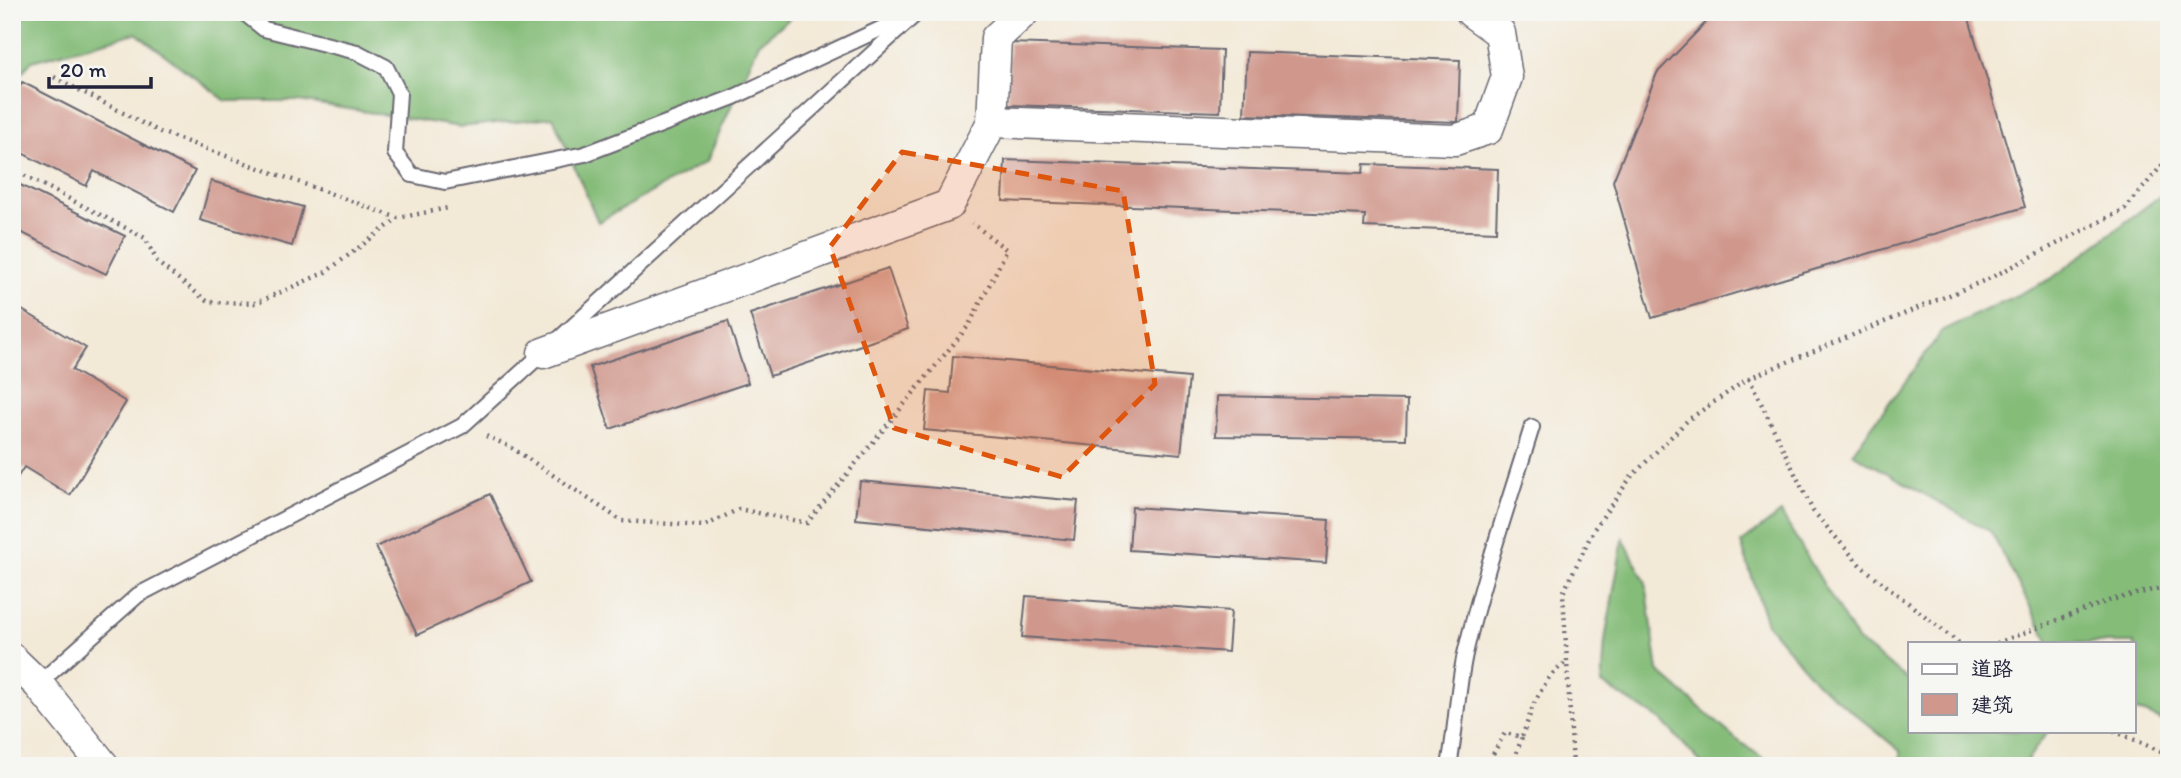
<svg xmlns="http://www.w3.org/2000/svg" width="2181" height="778" viewBox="0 0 2181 778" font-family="Itim,'LXGW WenKai TC',sans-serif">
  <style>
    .forest { fill: #84bc78; stroke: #536f5a; stroke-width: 2 }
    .building { fill: #d0988d }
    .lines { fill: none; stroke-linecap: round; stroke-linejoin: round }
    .service-casing { stroke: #6b6872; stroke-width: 18 }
    .minor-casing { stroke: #6b6872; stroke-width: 33 }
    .path { stroke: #6b6872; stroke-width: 4.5; stroke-dasharray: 2 5; stroke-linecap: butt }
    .service { stroke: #fff; stroke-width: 14 }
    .minor { stroke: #fff; stroke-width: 30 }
    .marked { fill: #de560e; fill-opacity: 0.2; stroke: #de560e; stroke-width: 5; stroke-dasharray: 14 9; stroke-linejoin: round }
  </style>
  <rect width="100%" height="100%" fill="#f6f6f2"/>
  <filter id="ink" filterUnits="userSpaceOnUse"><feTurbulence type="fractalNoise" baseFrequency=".0143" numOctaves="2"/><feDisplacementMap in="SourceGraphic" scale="14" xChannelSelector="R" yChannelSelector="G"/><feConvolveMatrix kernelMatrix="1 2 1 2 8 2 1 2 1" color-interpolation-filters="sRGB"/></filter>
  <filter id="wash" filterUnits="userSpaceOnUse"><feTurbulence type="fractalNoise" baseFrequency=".00686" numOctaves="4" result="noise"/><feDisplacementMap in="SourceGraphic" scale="28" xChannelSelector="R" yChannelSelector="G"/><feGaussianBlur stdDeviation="1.57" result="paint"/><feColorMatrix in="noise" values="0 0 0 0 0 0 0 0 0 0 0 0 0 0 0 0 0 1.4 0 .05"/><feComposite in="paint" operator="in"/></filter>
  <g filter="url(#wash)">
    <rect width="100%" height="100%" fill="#f3e9d7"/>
    <g class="forest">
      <path d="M12 12H798L759 43 707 161 598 222 553 117 460 127 299 101H226L136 33 32 61 12 83Z"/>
      <path d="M2169 189V724L2145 713 2134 711V643H2049L1991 532 1852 453 1943 330 2051 279Z"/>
      <path d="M1781 513 1857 640 1910 681V731H2048L2023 766H1900V751L1817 683 1767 624 1741 543Z"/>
      <path d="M1623 538 1646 583 1658 671 1736 739 1774 766H1704L1661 720 1602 684 1605 640Z"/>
    </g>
    <g id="blocks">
      <g class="building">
        <path d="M1716 12H1967L2025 207 1652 318 1613 181 1657 73Z"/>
        <path d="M1009 43 1222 50 1220 112 1007 105Z"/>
        <path d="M1247 52 1460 60 1458 122 1244 115Z"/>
        <path d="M22 82 195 171 174 212 94 171 86 186 12 148V102Z"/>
        <path d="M1005 160 1363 173 1364 164 1498 169 1496 232 1364 227 1365 215 1003 201Z"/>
        <path d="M12 181 125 236 106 274 12 228Z"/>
        <path d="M211 181 303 207 292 246 200 220Z"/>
        <path d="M888 268 908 329 770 376 750 314Z"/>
        <path d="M12 304 86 348 72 370 126 402 70 495 24 467 15 481 12 479Z"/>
        <path d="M728 321 748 383 610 429 590 367Z"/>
        <path d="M953 356 1189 378 1181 454 924 430 928 391 950 393Z"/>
        <path d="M1217 396 1407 400 1406 439 1216 436Z"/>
        <path d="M860 481 1078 501 1074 540 856 519Z"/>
        <path d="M490 494 531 582 417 635 376 547Z"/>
        <path d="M1132 507 1329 520 1326 563 1129 550Z"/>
        <path d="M1026 596 1231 611 1228 652 1022 637Z"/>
      </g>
    </g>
  </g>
  <g filter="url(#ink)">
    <use href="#blocks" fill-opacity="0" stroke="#6b6872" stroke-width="2"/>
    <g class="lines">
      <defs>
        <g id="service">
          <path d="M243 12 264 29 357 52 386 67 399 93 395 153 412 175 445 182 585 154 734 97 906 17"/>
          <path d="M560 338 918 12"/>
          <path d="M38 684 138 595 462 426 545 351"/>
          <path d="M1449 766C1456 729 1457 691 1465 654 1483 577 1509 502 1532 427"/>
        </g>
        <g id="minor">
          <path d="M992 122 1455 140 1488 129 1507 77 1500 33 1471 12"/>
          <path d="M543 353 949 205 992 122 996 38 1024 12"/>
          <path d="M12 659 38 684 104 766"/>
        </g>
      </defs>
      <use href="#service" class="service-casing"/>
      <use href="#minor" class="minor-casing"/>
      <g class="path">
        <path d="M54 77 160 132 398 218 448 208"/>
        <path d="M12 169 145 238 158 263 208 302 256 303 326 272 397 219"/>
        <path d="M1749 378 1813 511 1860 565 1959 643"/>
        <path d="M486 436 509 446 622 521 705 526 739 509 807 523 969 325 1007 250 972 223"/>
        <path d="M1997 643 2111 600 2169 586"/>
        <path d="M2114 731 2169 755"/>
        <path d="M1486 766 1505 733 1522 737 1535 701 1550 676 1567 661"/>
        <path d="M1512 766 1522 737"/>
        <path d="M1573 766 1563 593 1594 529 1631 477 1688 420 1749 378 1988 279 2125 209 2169 157"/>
      </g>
      <use href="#service" class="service"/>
      <use href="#minor" class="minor"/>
    </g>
  </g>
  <path class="marked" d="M902 152 1123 191 1155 384 1062 477 894 428 830 247Z"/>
  <rect width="2181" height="778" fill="none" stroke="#f6f6f2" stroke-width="42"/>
  <rect x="1908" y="642" width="228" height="91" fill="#f6f6f2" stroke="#a1a1a9" stroke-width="2"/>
  <rect x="1922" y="664" width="35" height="10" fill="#ffffff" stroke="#a1a1a9" stroke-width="2"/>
  <text x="1971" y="676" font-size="21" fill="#22223b">道路</text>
  <rect x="1922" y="694" width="35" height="21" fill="#d0988d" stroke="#a1a1a9" stroke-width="2"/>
  <text x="1971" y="712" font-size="21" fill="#22223b">建筑</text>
  <path d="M49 77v10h102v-10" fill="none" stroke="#22223b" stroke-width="3.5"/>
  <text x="60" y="77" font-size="21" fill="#22223b" stroke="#f6f6f2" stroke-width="5" paint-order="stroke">20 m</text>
</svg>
